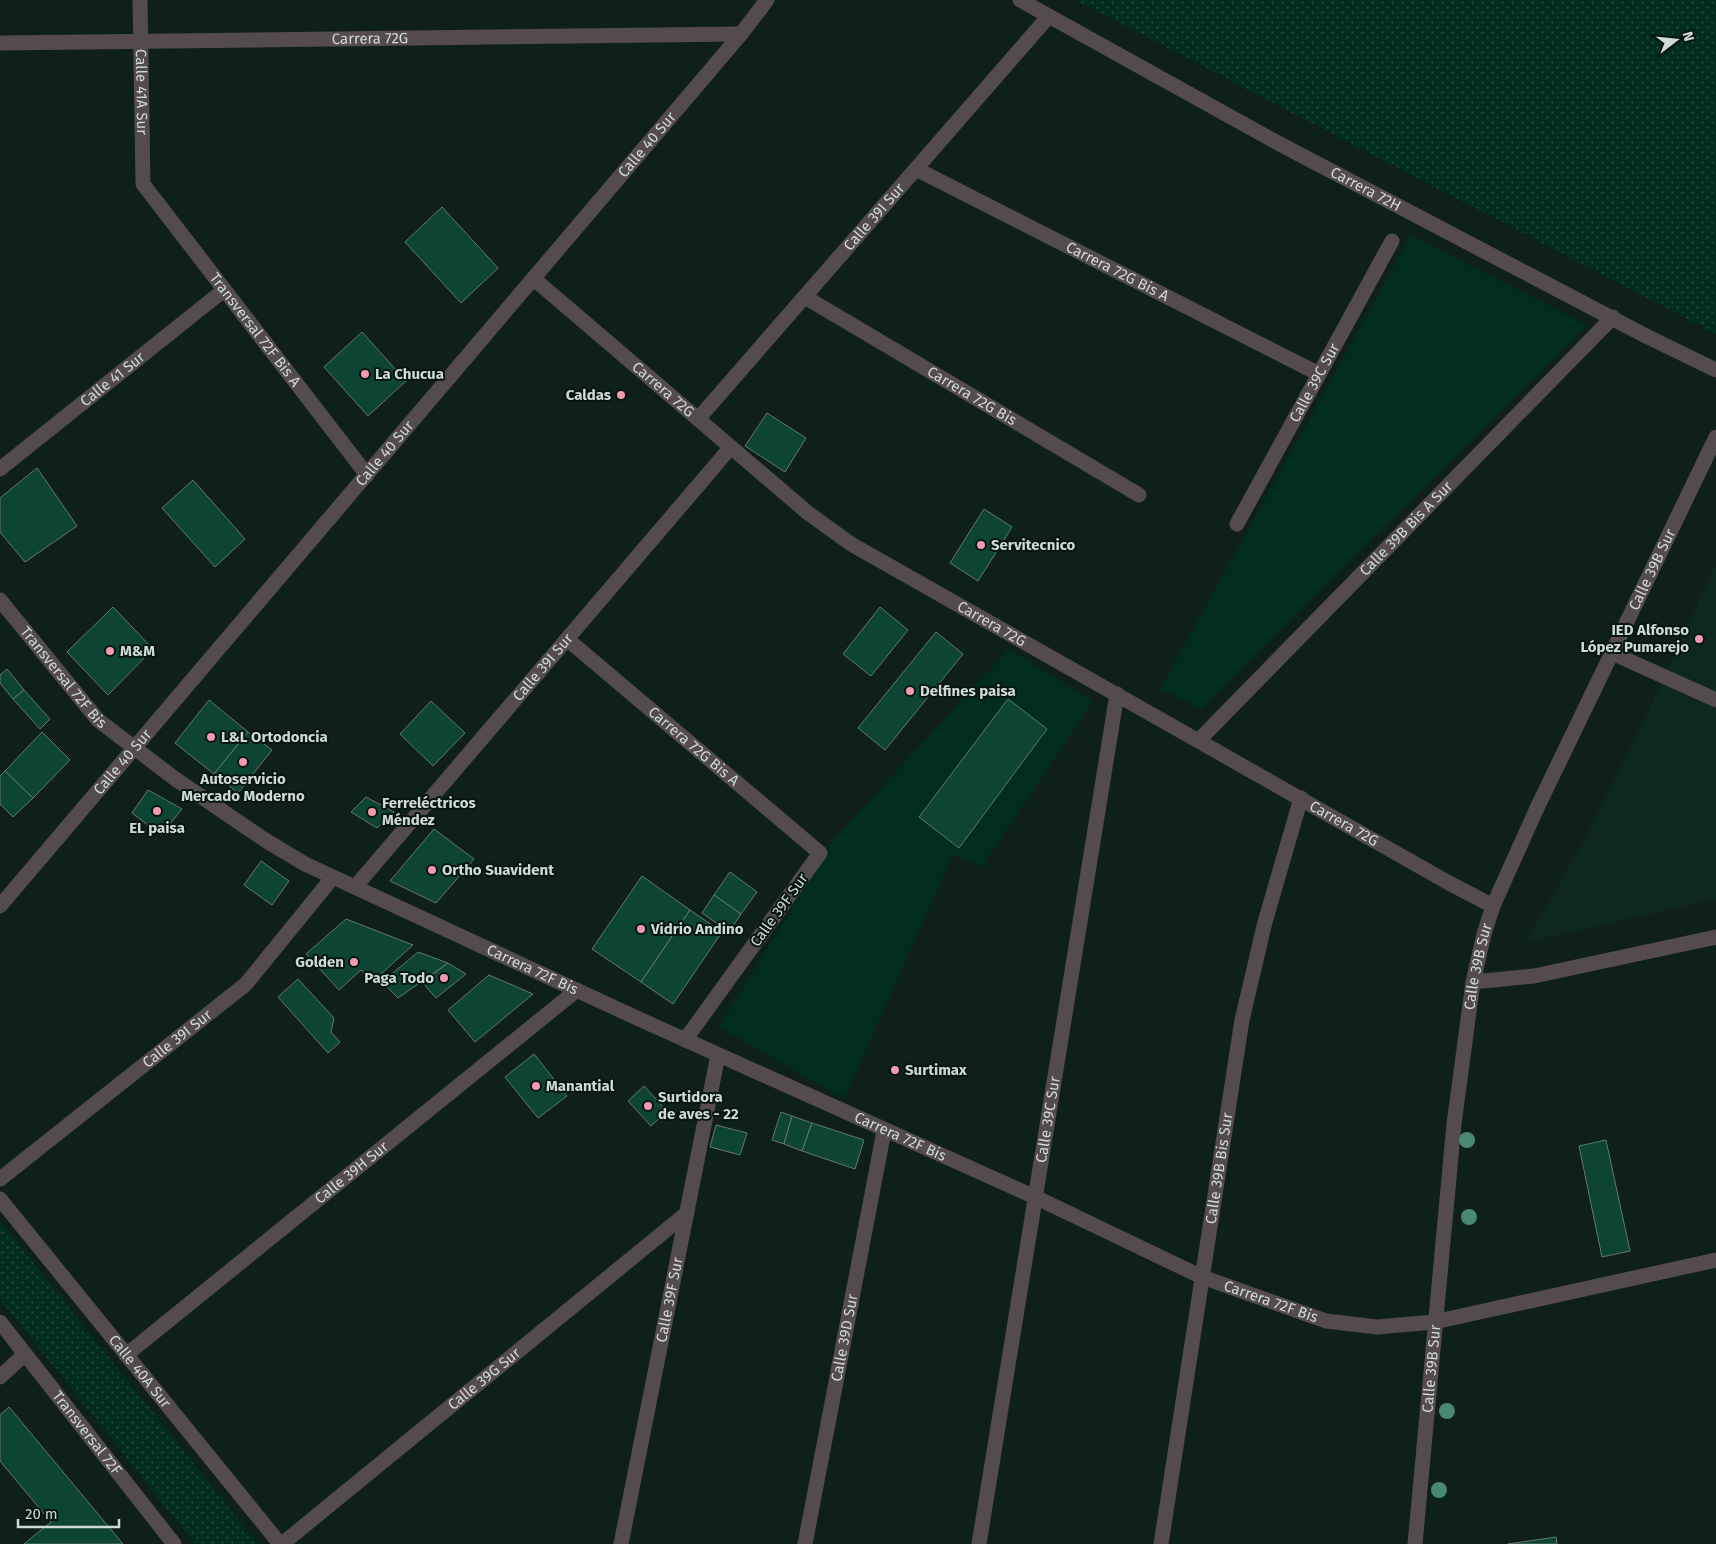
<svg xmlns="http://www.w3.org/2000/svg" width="1716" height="1544" viewBox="0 0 1716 1544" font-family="'Fira Sans',sans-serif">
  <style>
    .built { fill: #0f281f }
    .grass { fill: url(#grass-dots) }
    .green { fill: #002d1f }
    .building { fill: #0d4433; stroke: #657870 }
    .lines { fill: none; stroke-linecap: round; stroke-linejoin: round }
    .minor { stroke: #544b4d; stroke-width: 15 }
    .tree { fill: #498871 }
    .poi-dot { fill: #f29ab0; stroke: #061610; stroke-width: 2 }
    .labels { text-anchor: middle; stroke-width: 4; stroke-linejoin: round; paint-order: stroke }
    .street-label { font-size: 15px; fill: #cfd9d5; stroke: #061610 }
    .poi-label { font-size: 15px; font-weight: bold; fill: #cfd9d5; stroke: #061610; text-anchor: start }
  </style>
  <defs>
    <pattern id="grass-dots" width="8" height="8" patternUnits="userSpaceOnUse" patternTransform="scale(1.25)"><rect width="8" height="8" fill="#002d1f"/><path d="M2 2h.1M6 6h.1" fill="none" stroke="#244b3f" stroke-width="1.8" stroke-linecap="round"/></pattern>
  </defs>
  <rect width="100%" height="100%" fill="#0f1f19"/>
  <path class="built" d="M1716 565V899L1526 942 1586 837 1647 714Z"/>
  <g class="grass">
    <path d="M1076 0H1716V334Z"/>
    <path d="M0 1221 258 1544H195L0 1299Z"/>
  </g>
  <g class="green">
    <path d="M1411 235 1587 325 1201 709 1160 689Z"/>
    <path d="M1009 649 1093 701 982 867 953 854 844 1099 719 1027 834 839Z"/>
  </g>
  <g class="building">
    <path d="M442 207 498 268 461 303 405 242Z"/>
    <path d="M362 332 406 381 368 416 324 367Z"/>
    <path d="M767 413 806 438 785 472 745 446Z"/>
    <path d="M37 468 77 526 25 562 0 532V498Z"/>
    <path d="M193 480 245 539 215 567 162 508Z"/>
    <path d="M984 509 1012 527 978 581 950 563Z"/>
    <path d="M113 607 153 649 108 695 67 652Z"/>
    <path d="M880 607 908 630 871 676 843 654Z"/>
    <path d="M936 632 963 654 885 750 858 728Z"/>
    <path d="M7 669 24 690 13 699 0 683V675Z"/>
    <path d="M24 690 50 719 40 729 13 699Z"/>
    <path d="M1008 699 1047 729 959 848 919 817Z"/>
    <path d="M209 700 248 732 214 774 175 743Z"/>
    <path d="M431 701 465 733 433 766 400 734Z"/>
    <path d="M42 732 70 760 33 798 5 771Z"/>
    <path d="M248 732 272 750 238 793 214 774Z"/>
    <path d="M5 771 33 798 13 817 0 804V776Z"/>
    <path d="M148 790 182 809 161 835 132 813Z"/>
    <path d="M366 797 394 812 377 828 351 812Z"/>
    <path d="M434 829 474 859 436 903 390 881Z"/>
    <path d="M261 861 289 881 272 905 244 885Z"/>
    <path d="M730 872 757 892 741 914 714 895Z"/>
    <path d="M642 876 690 910 641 982 592 949Z"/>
    <path d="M714 895 741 914 729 932 702 913Z"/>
    <path d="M690 910 722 932 673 1004 641 982Z"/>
    <path d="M346 919 413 945 372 982 361 970 339 990 306 954Z"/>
    <path d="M418 952 448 963 398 998 382 982Z"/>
    <path d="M448 963 466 974 436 998 422 982Z"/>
    <path d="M489 975 533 994 475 1042 448 1010Z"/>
    <path d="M298 979 334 1018 331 1032 340 1042 328 1053 278 997Z"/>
    <path d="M534 1054 567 1096 538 1118 505 1077Z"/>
    <path d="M644 1086 667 1111 651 1126 628 1101Z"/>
    <path d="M781 1112 792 1116 784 1144 772 1140Z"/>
    <path d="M792 1116 812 1123 802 1151 784 1144Z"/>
    <path d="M812 1123 864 1140 855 1169 802 1151Z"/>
    <path d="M716 1125 747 1133 740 1155 710 1147Z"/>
    <path d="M1606 1140 1630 1251 1602 1257 1579 1146Z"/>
    <path d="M9 1407 123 1544H24L51 1522 0 1461V1415Z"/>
    <path d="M1556 1537 1557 1544H1508Z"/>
  </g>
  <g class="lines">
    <g class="minor">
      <path id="s1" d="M140 0 143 184 367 475"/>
      <path id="s2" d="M1020 0 1276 142 1646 336 1716 370"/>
      <path id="s3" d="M0 43 741 34"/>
      <path id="s4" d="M916 169 1319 374"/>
      <path id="s5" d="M534 279 808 513 851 544 1449 883 1493 906"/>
      <path id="s6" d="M805 297 1139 495"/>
      <path id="s7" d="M698 419 1049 16"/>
      <path id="s8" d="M0 469 224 290"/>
      <path id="s9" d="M1237 524 1392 241"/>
      <path id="s10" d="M0 600 98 720 174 778 265 840 305 864 639 1019 1035 1197 1202 1277 1326 1321 1377 1327 1434 1322 1716 1260"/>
      <path id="s11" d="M567 639 820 853 685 1040"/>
      <path d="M1612 653 1716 700"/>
      <path id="s12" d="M1199 740 1613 317"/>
      <path id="s13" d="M355 887 731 447"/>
      <path id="s14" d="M0 906 741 34 767 0"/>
      <path d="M1473 982 1534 976 1716 937"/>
      <path id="s15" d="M0 1179 246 984 333 877"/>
      <path id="s16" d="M0 1199 280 1544"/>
      <path id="s17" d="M0 1322 174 1544"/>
      <path id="s18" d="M126 1355 577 990"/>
      <path d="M0 1377 25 1354"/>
      <path id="s19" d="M282 1544 687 1213"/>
      <path id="s20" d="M621 1544 718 1055"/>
      <path id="s21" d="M805 1544 884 1131"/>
      <path id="s22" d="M979 1544 1117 694"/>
      <path id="s23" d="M1161 1544 1242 1020 1265 922 1301 798"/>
      <path id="s24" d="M1415 1544 1454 1124 1473 982 1484 934 1493 906 1537 808 1716 437"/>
    </g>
  </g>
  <g class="tree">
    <circle cx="1467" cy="1140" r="8"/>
    <circle cx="1469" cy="1217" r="8"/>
    <circle cx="1447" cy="1411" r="8"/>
    <circle cx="1439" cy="1490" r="8"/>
  </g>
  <g class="poi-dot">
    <circle cx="365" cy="374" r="5"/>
    <circle cx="621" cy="395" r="5"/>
    <circle cx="981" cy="545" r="5"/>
    <circle cx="1699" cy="639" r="5"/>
    <circle cx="110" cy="651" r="5"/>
    <circle cx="910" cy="691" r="5"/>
    <circle cx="211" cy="737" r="5"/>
    <circle cx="243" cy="762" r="5"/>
    <circle cx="157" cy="811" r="5"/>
    <circle cx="372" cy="812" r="5"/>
    <circle cx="432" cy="870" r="5"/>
    <circle cx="641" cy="929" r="5"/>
    <circle cx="354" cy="962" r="5"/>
    <circle cx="444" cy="978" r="5"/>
    <circle cx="895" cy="1070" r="5"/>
    <circle cx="536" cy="1086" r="5"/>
    <circle cx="648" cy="1106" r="5"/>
  </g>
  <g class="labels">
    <g class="street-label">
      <text dy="5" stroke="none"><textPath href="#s3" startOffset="370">Carrera 72G</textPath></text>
      <text dy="5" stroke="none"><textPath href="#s1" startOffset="92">Calle 41A Sur</textPath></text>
      <text dy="5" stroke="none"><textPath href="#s14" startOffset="999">Calle 40 Sur</textPath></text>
      <text dy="5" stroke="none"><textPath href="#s2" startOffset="394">Carrera 72H</textPath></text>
      <text dy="5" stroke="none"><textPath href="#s7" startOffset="268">Calle 39I Sur</textPath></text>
      <text dy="5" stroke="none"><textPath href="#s4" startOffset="226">Carrera 72G Bis A</textPath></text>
      <text dy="5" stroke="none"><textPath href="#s1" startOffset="368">Transversal 72F Bis A</textPath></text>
      <text dy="5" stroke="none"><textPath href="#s8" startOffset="144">Calle 41 Sur</textPath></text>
      <text dy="5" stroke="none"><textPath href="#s9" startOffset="161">Calle 39C Sur</textPath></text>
      <text dy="5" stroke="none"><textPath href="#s5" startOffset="170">Carrera 72G</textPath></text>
      <text dy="5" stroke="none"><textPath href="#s6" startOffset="194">Carrera 72G Bis</textPath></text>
      <text dy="5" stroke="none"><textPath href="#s14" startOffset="594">Calle 40 Sur</textPath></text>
      <text dy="5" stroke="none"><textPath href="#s12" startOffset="296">Calle 39B Bis A Sur</textPath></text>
      <text dy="5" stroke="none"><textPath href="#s24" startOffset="1016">Calle 39B Sur</textPath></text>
      <text dy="5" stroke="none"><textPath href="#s5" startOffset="575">Carrera 72G</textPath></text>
      <text dy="5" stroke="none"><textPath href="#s13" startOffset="289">Calle 39I Sur</textPath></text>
      <text dy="5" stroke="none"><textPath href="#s10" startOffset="100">Transversal 72F Bis</textPath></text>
      <text dy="5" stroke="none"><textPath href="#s11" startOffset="166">Carrera 72G Bis A</textPath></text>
      <text dy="5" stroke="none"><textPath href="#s14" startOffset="189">Calle 40 Sur</textPath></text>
      <text dy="5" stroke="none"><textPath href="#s5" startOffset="980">Carrera 72G</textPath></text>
      <text transform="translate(779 910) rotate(-54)" y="5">Calle 39F Sur</text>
      <text dy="5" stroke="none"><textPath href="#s24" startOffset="581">Calle 39B Sur</textPath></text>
      <text dy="5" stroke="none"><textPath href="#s10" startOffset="658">Carrera 72F Bis</textPath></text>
      <text dy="5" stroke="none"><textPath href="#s15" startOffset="226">Calle 39I Sur</textPath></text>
      <text dy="5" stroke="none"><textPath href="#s22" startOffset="430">Calle 39C Sur</textPath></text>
      <text dy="5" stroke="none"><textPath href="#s10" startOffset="1062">Carrera 72F Bis</textPath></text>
      <text dy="5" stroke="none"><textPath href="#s23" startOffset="380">Calle 39B Bis Sur</textPath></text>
      <text dy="5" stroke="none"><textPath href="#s18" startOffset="290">Calle 39H Sur</textPath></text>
      <text dy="5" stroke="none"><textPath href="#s20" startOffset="249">Calle 39F Sur</textPath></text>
      <text dy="5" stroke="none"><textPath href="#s10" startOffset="1468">Carrera 72F Bis</textPath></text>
      <text dy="5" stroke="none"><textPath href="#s21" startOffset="210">Calle 39D Sur</textPath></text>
      <text dy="5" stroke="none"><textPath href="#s24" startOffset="176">Calle 39B Sur</textPath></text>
      <text dy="5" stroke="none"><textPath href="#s16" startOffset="222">Calle 40A Sur</textPath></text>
      <text dy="5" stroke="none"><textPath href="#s19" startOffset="261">Calle 39G Sur</textPath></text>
      <text dy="5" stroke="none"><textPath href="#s17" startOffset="141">Transversal 72F</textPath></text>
    </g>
    <g class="poi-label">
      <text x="375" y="379">La Chucua</text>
      <text x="611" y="400" text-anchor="end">Caldas</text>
      <text x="991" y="550">Servitecnico</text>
      <text x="1689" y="635" text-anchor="end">IED Alfonso<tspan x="1689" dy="17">López Pumarejo</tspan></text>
      <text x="120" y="656">M&amp;M</text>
      <text x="920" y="696">Delfines paisa</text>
      <text x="221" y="742">L&amp;L Ortodoncia</text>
      <text x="243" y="784" text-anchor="middle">Autoservicio<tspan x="243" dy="17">Mercado Moderno</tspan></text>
      <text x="382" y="808">Ferreléctricos<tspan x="382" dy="17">Méndez</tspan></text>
      <text x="157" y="833" text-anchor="middle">EL paisa</text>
      <text x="442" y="875">Ortho Suavident</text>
      <text x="651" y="934">Vidrio Andino</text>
      <text x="344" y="967" text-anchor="end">Golden</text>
      <text x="434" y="983" text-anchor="end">Paga Todo</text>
      <text x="905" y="1075">Surtimax</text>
      <text x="546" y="1091">Manantial</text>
      <text x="658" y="1102">Surtidora<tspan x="658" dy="17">de aves - 22</tspan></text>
    </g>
  </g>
  <g transform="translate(1676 40) rotate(74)" stroke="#061610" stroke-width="4" paint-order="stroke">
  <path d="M0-4L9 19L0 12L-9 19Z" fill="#cfd9d5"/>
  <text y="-8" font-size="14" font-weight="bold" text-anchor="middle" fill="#cfd9d5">N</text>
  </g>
  <path d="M18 1519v8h101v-8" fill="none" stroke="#cfd9d5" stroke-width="2.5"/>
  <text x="25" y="1519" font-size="15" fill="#cfd9d5" stroke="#061610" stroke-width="4" paint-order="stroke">20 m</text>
</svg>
